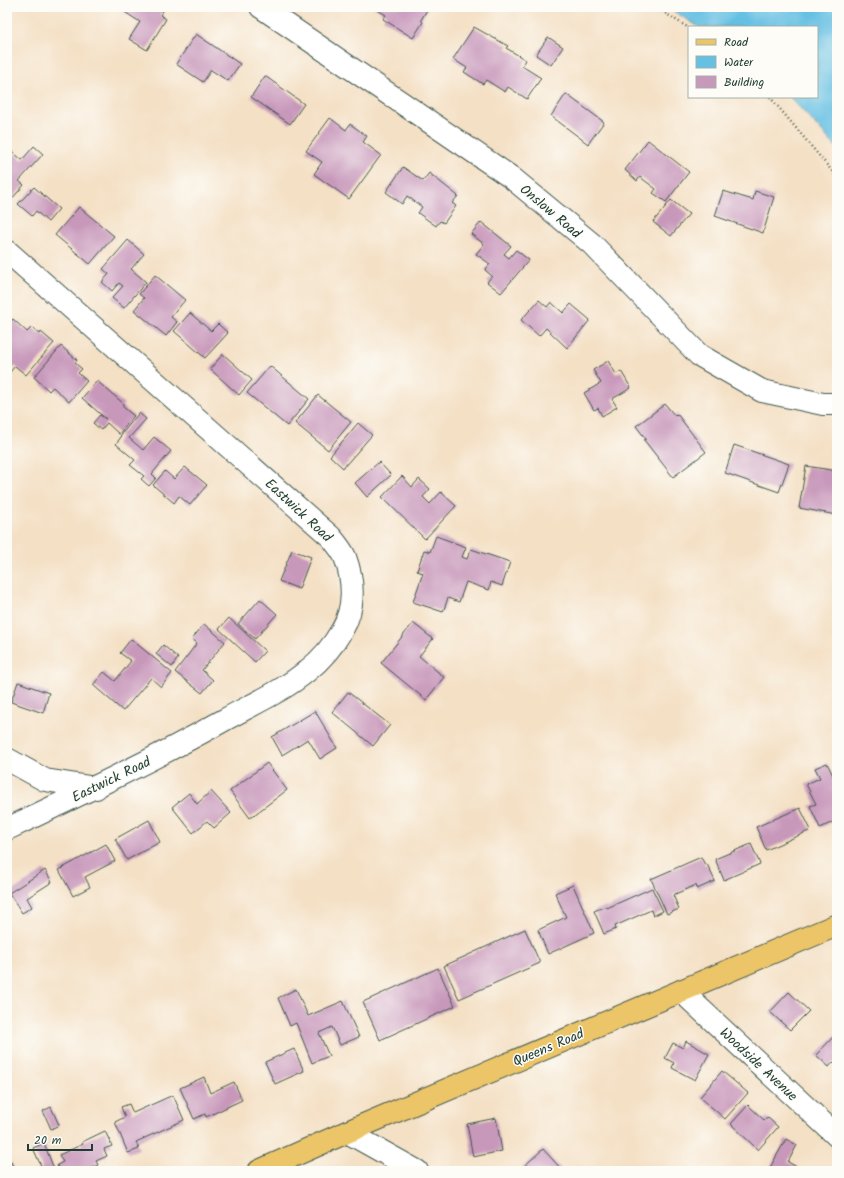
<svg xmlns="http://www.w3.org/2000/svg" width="844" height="1178" viewBox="0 0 844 1178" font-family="Kalam,sans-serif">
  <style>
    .water { fill: #66c0e3; stroke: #427e8c }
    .building { fill: #c898bb }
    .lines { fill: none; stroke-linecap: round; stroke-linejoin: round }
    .minor-casing { stroke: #3f554a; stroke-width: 24 }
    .major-casing { stroke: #3f554a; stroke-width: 24 }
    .path { stroke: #3f554a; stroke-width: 2.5; stroke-dasharray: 1 3; stroke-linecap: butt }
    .minor { stroke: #fff; stroke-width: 22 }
    .major { stroke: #ecc569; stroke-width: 22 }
    .labels { text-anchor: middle; stroke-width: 3; stroke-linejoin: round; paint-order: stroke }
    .street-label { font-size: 14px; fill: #1f3d34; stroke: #fdfcf7 }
  </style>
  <rect width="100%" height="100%" fill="#fdfcf7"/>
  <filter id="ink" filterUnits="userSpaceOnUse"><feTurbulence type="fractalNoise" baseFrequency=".025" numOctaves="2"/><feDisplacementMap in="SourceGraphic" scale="8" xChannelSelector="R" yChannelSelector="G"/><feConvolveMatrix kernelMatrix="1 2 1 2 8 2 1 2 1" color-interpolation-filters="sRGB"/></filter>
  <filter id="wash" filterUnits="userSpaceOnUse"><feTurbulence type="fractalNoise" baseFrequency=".012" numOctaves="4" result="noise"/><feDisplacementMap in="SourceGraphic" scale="16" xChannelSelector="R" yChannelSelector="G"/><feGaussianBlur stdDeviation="0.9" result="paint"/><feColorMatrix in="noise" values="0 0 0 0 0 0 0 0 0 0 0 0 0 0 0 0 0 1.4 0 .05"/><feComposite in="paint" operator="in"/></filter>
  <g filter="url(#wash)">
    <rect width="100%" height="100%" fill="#f4e0c5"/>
    <path class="water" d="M667 7H837V148L790 97H817V27H699Z"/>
    <g id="blocks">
      <g class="building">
        <path d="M117 7 165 8 160 15 166 19 147 50 129 39 140 22Z"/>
        <path d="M373 7H426L428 8 421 20 423 22 413 38 383 19 386 15Z"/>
        <path d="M474 27 508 46 506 48 526 60 522 66 541 78 527 99 508 87 505 92 486 80 483 84 464 72 467 68 453 59Z"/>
        <path d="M196 34 240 64 228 81 211 70 203 82 176 64Z"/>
        <path d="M548 37 563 47 551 65 536 55Z"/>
        <path d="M265 76 304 104 290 124 251 97Z"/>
        <path d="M566 94 604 122 588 144 551 116Z"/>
        <path d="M330 118 346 130 350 124 367 136 363 142 381 155 349 199 314 174 322 162 306 151Z"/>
        <path d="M648 140 689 172 666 202 653 193 656 189 640 177 637 181 625 170Z"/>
        <path d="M34 146 43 154 19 181 24 185 10 201 7 199V147L22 160Z"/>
        <path d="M403 167 423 181 429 173 458 196 452 203 456 206 444 223 440 221 436 226 418 213 422 207 407 196 402 204 386 192Z"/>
        <path d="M34 187 59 209 48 222 36 211 32 216 18 204Z"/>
        <path d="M723 191 753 200 755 191 774 197 763 233 715 216Z"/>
        <path d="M671 200 689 214 671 236 653 222Z"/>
        <path d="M79 207 114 236 90 264 55 235Z"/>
        <path d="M481 222 511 246 504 254 509 258 516 250 529 260 501 293 487 282 492 276 485 270 490 264 476 254 484 244 471 234Z"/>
        <path d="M128 240 144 254 131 269 146 282 124 308 112 298 123 286 119 283 112 291 102 282 109 274 103 269Z"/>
        <path d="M155 275 185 300 171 317 177 322 166 336 134 310 144 298 139 294Z"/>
        <path d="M539 300 547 307 551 302 563 313 571 304 590 320 567 348 546 328 539 336 521 320Z"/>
        <path d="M190 313 211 331 218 324 228 333 205 358 174 331Z"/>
        <path d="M13 319 27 332 32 327 40 334 41 332 54 343 26 375 15 366 10 372 7 370V326Z"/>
        <path d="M61 346 77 360 75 363 82 369 78 373 87 381 69 402 53 387 49 391 34 377Z"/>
        <path d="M223 354 252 380 239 395 210 369Z"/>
        <path d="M608 361 616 374 621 371 631 388 612 399 617 407 602 416 598 408 594 410 584 393 601 383 593 370Z"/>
        <path d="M270 366 309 399 287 426 247 393Z"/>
        <path d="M97 381 124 404 122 406 134 416 119 434 107 423 101 430 93 423 100 415 106 419 82 398Z"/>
        <path d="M318 395 351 422 328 450 295 423Z"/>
        <path d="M665 404 675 416 677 414 706 452 673 477 644 440 646 439 636 426Z"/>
        <path d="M139 413 146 419 129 438 143 450 154 437 171 451 152 474 156 478 149 486 141 479 144 476 130 465 135 460 116 444 121 437 120 436Z"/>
        <path d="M358 423 372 435 343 468 330 456Z"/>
        <path d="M734 445 789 464 779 492 725 473Z"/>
        <path d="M379 462 391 475 367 497 355 483Z"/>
        <path d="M806 466 837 471V515L799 508Z"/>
        <path d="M185 467 207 485 190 505 179 496 174 503 153 485 165 471 174 479Z"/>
        <path d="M402 476 412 487 419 479 430 489 423 497 430 504 441 492 456 506 425 539 382 497Z"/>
        <path d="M436 536 466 547 462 557 467 559 471 549 510 562 502 586 491 582 489 590 466 582 459 602 448 598 443 612 413 602 423 573 417 571 424 550 430 552Z"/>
        <path d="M292 550 311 557 299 589 279 581Z"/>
        <path d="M260 599 277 614 255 639 238 624Z"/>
        <path d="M229 618 265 651 255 662 219 629Z"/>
        <path d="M413 623 433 639 419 656 444 677 426 700 381 663Z"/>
        <path d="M204 624 225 642 202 670 213 680 202 693 175 672 197 643 192 639Z"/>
        <path d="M131 639 172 673 161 687 151 678 123 711 93 685 104 672 115 681 131 661 120 653Z"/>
        <path d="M163 645 178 658 172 667 156 654Z"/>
        <path d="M18 682 49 693 43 713 11 702Z"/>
        <path d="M348 692 390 725 373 746 332 712Z"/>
        <path d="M315 711 337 748 320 759 308 739 282 755 272 737Z"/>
        <path d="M267 763 287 790 250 818 230 791Z"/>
        <path d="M827 763 837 784V820L820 828 810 806 816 804 806 784 820 778 815 768Z"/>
        <path d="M211 791 231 813 214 828 207 821 193 833 172 807 189 793 197 804Z"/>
        <path d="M800 808 811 830 766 850 756 827Z"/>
        <path d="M149 820 160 842 127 860 115 839Z"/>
        <path d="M106 844 115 861 85 877 90 887 73 896 59 870Z"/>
        <path d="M751 844 760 864 724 880 715 859Z"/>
        <path d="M701 857 705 865 707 864 715 881 697 889 696 885 673 895 679 909 667 914 651 879Z"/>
        <path d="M45 870 52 882 27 898 32 907 22 913 9 893Z"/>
        <path d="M573 885 594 933 548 954 538 930 566 917 555 893Z"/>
        <path d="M652 888 663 911 653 916 651 910 615 926 616 929 604 934 594 911 606 906 607 908Z"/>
        <path d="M525 929 540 963 459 999 444 966Z"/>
        <path d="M438 968 455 1006 380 1040 363 1002Z"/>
        <path d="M296 989 308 1016 343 1001 359 1037 340 1045 332 1027 319 1033 329 1056 312 1063 296 1023 290 1026 278 998Z"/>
        <path d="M789 992 809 1011 790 1030 770 1012Z"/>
        <path d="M837 1033V1066L833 1062 829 1067 816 1055Z"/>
        <path d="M686 1041 709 1054 695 1080 672 1068 674 1063 665 1058 673 1043 683 1048Z"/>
        <path d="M294 1049 304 1071 275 1084 265 1062Z"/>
        <path d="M722 1071 748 1093 725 1119 700 1097Z"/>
        <path d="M204 1077 210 1093 234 1082 242 1100 206 1117 205 1114 194 1119 180 1088Z"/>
        <path d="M173 1095 184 1120 136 1142 139 1149 128 1153 115 1122 125 1117 121 1107 129 1104 133 1113Z"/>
        <path d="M748 1105 764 1120 767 1117 778 1127 758 1150 731 1124Z"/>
        <path d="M51 1107 59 1125 51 1129 43 1111Z"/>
        <path d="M496 1118 502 1151 473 1157 467 1124Z"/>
        <path d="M105 1131 112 1146 104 1149 107 1156 96 1161 98 1165 85 1171H59L57 1165 63 1162 59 1155 83 1144 82 1142Z"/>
        <path d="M786 1139 797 1145 788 1162 804 1171H768Z"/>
        <path d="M44 1143 52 1164 56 1171H36L42 1168 33 1148Z"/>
        <path d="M543 1149 563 1171H525L522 1168Z"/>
        <path d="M11 1162 15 1171H7V1164Z"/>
      </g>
    </g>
  </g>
  <g filter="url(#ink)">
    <use href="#blocks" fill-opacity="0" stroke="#3f554a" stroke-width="1"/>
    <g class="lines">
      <defs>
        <g id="minor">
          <path d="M261 7 512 178 592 244 699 355 762 391 823 404H837"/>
          <path d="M7 251 331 537C336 543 342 550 345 557 354 581 355 608 342 630 333 646 321 660 307 671 283 691 253 704 226 719 155 759 81 794 7 829"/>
          <path d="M7 759 45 780 96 788"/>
          <path d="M681 991 837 1136"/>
          <path d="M347 1132 417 1171"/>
        </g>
        <path id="major" d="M259 1171 347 1132 837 925"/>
      </defs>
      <use href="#minor" class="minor-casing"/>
      <use href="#major" class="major-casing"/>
      <g class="path">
        <path d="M655 7 689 28"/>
        <path d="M770 97 837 177"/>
      </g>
      <use href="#minor" class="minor"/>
      <use href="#major" class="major"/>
    </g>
  </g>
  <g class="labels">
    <g class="street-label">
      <text transform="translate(551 211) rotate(40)" y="5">Onslow Road</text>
      <text transform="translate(299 510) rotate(43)" y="5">Eastwick Road</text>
      <text transform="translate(111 779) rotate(-26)" y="5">Eastwick Road</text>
      <text transform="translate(548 1047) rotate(-23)" y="5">Queens Road</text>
      <text transform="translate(759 1064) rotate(43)" y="5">Woodside Avenue</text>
    </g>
  </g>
  <rect width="844" height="1178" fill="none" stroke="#fdfcf7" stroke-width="24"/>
  <rect x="688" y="26" width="130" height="72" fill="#fdfcf7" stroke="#a4b0a9"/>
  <rect x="696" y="39" width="20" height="6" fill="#ecc569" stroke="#a4b0a9"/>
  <text x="724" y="46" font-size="12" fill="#1f3d34">Road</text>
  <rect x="696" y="56" width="20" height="12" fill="#66c0e3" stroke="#a4b0a9"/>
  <text x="724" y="66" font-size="12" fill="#1f3d34">Water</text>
  <rect x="696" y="76" width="20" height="12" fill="#c898bb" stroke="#a4b0a9"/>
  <text x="724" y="86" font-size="12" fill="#1f3d34">Building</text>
  <path d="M28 1144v6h64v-6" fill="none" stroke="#1f3d34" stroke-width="2"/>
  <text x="34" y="1144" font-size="12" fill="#1f3d34" stroke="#fdfcf7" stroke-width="3" paint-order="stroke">20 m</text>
</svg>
